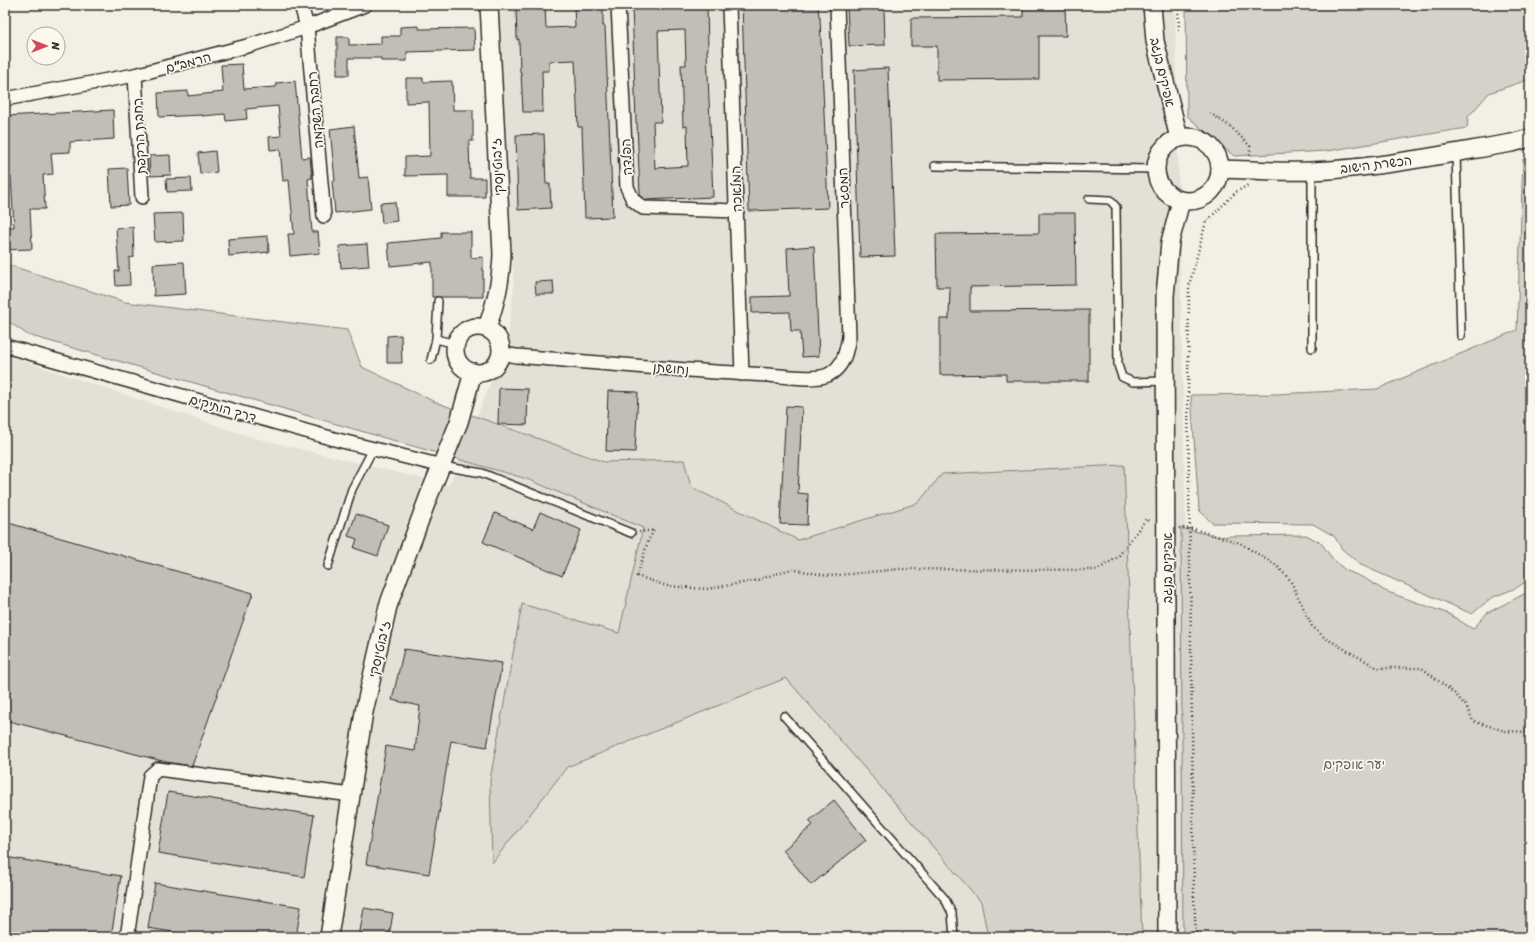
<svg xmlns="http://www.w3.org/2000/svg" width="1535" height="942" viewBox="0 0 1535 942" font-family="Sriracha,'Playpen Sans Hebrew',sans-serif">
  <style>
    .built { fill: #e4e0d6 }
    .green { fill: #d5d2c9; stroke: #807e7a }
    .building { fill: #c0beb6; stroke: #2b2b2b; fill-rule: evenodd }
    .lines { fill: none; stroke-linecap: round; stroke-linejoin: round }
    .service-casing { stroke: #2b2b2b; stroke-width: 10 }
    .minor-casing { stroke: #2b2b2b; stroke-width: 16 }
    .tertiary-casing { stroke: #2b2b2b; stroke-width: 20 }
    .path { stroke: #2b2b2b; stroke-width: 2.5; stroke-dasharray: 1 3; stroke-linecap: butt }
    .service { stroke: #fbf7ec; stroke-width: 7 }
    .minor { stroke: #fbf7ec; stroke-width: 13 }
    .tertiary { stroke: #fbf7ec; stroke-width: 17 }
    .labels { text-anchor: middle; stroke-width: 3.5; stroke-linejoin: round; paint-order: stroke }
    .street-label { font-size: 13px; fill: #2b2b2b; stroke: #fbf7ec }
    .park-label { font-size: 13px; fill: #565552; stroke: #fbf7ec }
  </style>
  <rect width="100%" height="100%" fill="#f3efe4"/>
  <filter id="ink" filterUnits="userSpaceOnUse"><feTurbulence type="fractalNoise" baseFrequency=".025" numOctaves="2"/><feDisplacementMap in="SourceGraphic" scale="8" xChannelSelector="R" yChannelSelector="G"/><feConvolveMatrix kernelMatrix="1 2 1 2 8 2 1 2 1" color-interpolation-filters="sRGB"/></filter>
  <g filter="url(#ink)">
    <path class="built" d="M499 5H1175L1194 937H5V355L255 438 449 485 507 343 514 285Z"/>
    <g class="green">
      <path d="M1186 5H1530V79L1489 93 1468 117 1467 128 1327 151 1234 156 1187 116Z"/>
      <path d="M1530 157V579L1516 588 1491 598 1472 614 1361 565 1342 549 1334 536 1313 524 1212 523 1199 510 1191 395 1276 394 1377 389 1517 330 1523 159Z"/>
      <path d="M5 264 125 302 347 330 362 367 435 402 604 462 684 460 691 487 798 540 918 503 942 474 1124 465 1142 937H988L981 902 786 678 567 767 492 863 490 780 522 604 619 633 643 528 527 479 28 335 5 319Z"/>
      <path d="M1181 528 1219 537 1231 536 1306 535 1321 543 1332 558 1345 570 1364 578 1385 591 1449 614 1473 629 1487 613 1530 591V937H1183Z"/>
    </g>
    <g class="building">
      <path d="M516 5H545L546 28 575 27 574 5H603V26H605L613 217 585 218 582 127H578L575 60 549 61V71H542L543 112H523L521 72H520L519 39 517 40Z"/>
      <path d="M632 5H707L708 50H707L713 197 646 200 640 195 637 123H636ZM685 30 686 65H681L683 127 687 126 688 166 655 168 653 122H661L658 31Z"/>
      <path d="M742 5H818L819 17H820L828 208 749 211Z"/>
      <path d="M847 5H884L885 45 849 46Z"/>
      <path d="M1023 5H1065L1066 36H1039V79L937 80V46H911V18L1023 17Z"/>
      <path d="M419 26V29L474 28 475 50 407 52V61H381V58H349V75H337V37H349V45L381 44V36H400V27Z"/>
      <path d="M242 64 244 89 276 87V83L295 81 302 158 310 157 312 178 308 179 312 232H318L320 253 290 256 288 234H294L289 180 283 181 280 149 270 150 269 137 281 136 278 106 246 109 247 119 226 121 225 114 202 116V115L159 117 158 93 188 91V96L223 92 221 65Z"/>
      <path d="M888 68 895 256 860 257 854 70Z"/>
      <path d="M406 78H423V82L452 81 453 110H473V141H469L470 178H485V197H448V175L405 176V157L430 156 429 102 406 103Z"/>
      <path d="M113 110 114 139 70 142V152L51 153 53 174 43 175 45 209H30L32 249 5 250V227H14L11 177H5V116Z"/>
      <path d="M354 126 359 178 368 177 371 209 335 213 332 181H335L330 129Z"/>
      <path d="M544 134 546 184H550L551 208 518 210 516 135Z"/>
      <path d="M215 151 217 172 200 174 198 153Z"/>
      <path d="M170 155 171 175 150 176 149 156Z"/>
      <path d="M127 168 129 205 111 206 109 169Z"/>
      <path d="M191 178 192 191 167 192 166 179Z"/>
      <path d="M395 202 397 221 382 223 380 203Z"/>
      <path d="M183 213 184 241 155 242 153 214Z"/>
      <path d="M1039 213H1075L1076 285 970 287V311L1089 310V381H1006V374L940 375V319H949L950 287H937L936 234 1039 233Z"/>
      <path d="M133 227 134 257 129 258 130 285 116 286 115 271H119L116 228Z"/>
      <path d="M441 232H471V258L483 257V297H432V262L390 266 388 243 441 238Z"/>
      <path d="M268 236 269 252 229 256 228 239Z"/>
      <path d="M367 244 369 266 341 268 339 246Z"/>
      <path d="M814 246 819 356 802 357 800 331H791L790 312 752 313V297L789 296 787 248Z"/>
      <path d="M184 262 186 294 154 296 153 264Z"/>
      <path d="M553 281 554 294H536L535 282Z"/>
      <path d="M401 335 402 363H387V336Z"/>
      <path d="M499 388 528 389 527 425 498 424Z"/>
      <path d="M608 391 638 392 635 452 606 451Z"/>
      <path d="M786 406 802 407 798 493 808 494 807 525 780 524Z"/>
      <path d="M540 512 581 530 562 576 483 542 495 513 533 529Z"/>
      <path d="M356 514 388 525 378 556 354 548 357 539 348 536Z"/>
      <path d="M5 522 253 593 192 766 166 762 5 720Z"/>
      <path d="M404 649 502 663 487 747 451 741 429 874 366 864 386 746 415 751 420 706 392 700Z"/>
      <path d="M168 792 314 815 304 877 158 853Z"/>
      <path d="M834 800 866 840 811 885 783 850 813 825 809 821Z"/>
      <path d="M5 857 121 876 111 937H38L5 932Z"/>
      <path d="M155 883 301 907 296 937H202L148 928Z"/>
      <path d="M364 908 393 913 389 937H359Z"/>
    </g>
    <g class="lines">
      <defs>
        <g id="service">
          <path d="M1456 153 1461 336"/>
          <path d="M935 166 1155 169"/>
          <path d="M1312 171V348"/>
          <path d="M1089 199 1110 200 1116 207 1118 365 1122 377 1133 382 1166 381"/>
          <path d="M436 339 456 344"/>
          <path d="M431 360 436 339 438 301"/>
          <path d="M442 466 482 473 631 533"/>
          <path d="M328 566 352 489 373 449"/>
          <path d="M784 716 945 899 952 913 954 937"/>
        </g>
        <g id="minor">
          <path d="M301 5 307 27 324 216"/>
          <path d="M618 5 627 187 633 200 643 208 737 211"/>
          <path d="M729 5 742 374"/>
          <path d="M135 75 142 197"/>
          <path d="M5 99 135 75 251 45 307 27 365 5"/>
          <path d="M5 346 334 439 442 466"/>
          <path d="M501 353 516 356C600 363 684 371 768 375 784 376 814 381 828 375 844 367 846 352 849 337L837 5"/>
          <path d="M131 937 128 931 150 776 158 769 351 795"/>
        </g>
        <g id="tertiary">
          <path d="M1152 5 1155 41 1179 138"/>
          <circle cx="1188" cy="169" r="32"/>
          <path d="M1220 169C1250 170 1281 172 1311 171 1379 168 1446 154 1512 143L1530 138"/>
          <circle cx="478" cy="350" r="23"/>
          <path d="M487 328C496 301 501 282 502 254L489 5"/>
          <path d="M329 937 364 712 388 606 428 498 459 422 473 372"/>
          <path d="M1167 937 1165 296 1170 242 1181 201"/>
        </g>
      </defs>
      <use href="#service" class="service-casing"/>
      <use href="#minor" class="minor-casing"/>
      <use href="#tertiary" class="tertiary-casing"/>
      <g class="path">
        <path d="M1178 5 1179 30"/>
        <path d="M1210 113 1231 127 1250 146V157"/>
        <path d="M1179 528 1194 529 1240 543 1277 566 1290 580 1312 626 1325 638 1378 668H1422L1454 693 1467 707 1473 721 1505 731 1530 732"/>
        <path d="M639 532 654 530 648 541 637 576 667 586 706 589 754 581 791 569 829 576 900 569 1097 570 1118 557 1146 519 1151 521"/>
        <path d="M1196 937 1194 896 1188 398 1189 286 1206 222 1236 192 1248 185"/>
      </g>
      <use href="#service" class="service"/>
      <use href="#minor" class="minor"/>
      <use href="#tertiary" class="tertiary"/>
    </g>
  </g>
  <g class="labels">
    <g class="street-label">
      <text transform="translate(188 62) rotate(-15)" y="5">הרמב"ם</text>
      <text transform="translate(1163 72) rotate(77)" y="5">אפיקים בנגב</text>
      <text transform="translate(315 110) rotate(-95)" y="5">רחבת השקמה</text>
      <text transform="translate(139 136) rotate(-93)" y="5">רחבת הרקפת</text>
      <text transform="translate(626 157) rotate(-93)" y="5">הפלדה</text>
      <text transform="translate(1376 164) rotate(-7)" y="5">הכשרת הישוב</text>
      <text transform="translate(497 167) rotate(-93)" y="5">ז'בוטינסקי</text>
      <text transform="translate(843 188) rotate(-92)" y="5">המסגר</text>
      <text transform="translate(736 189) rotate(-92)" y="5">המלאכה</text>
      <text transform="translate(671 368) rotate(5)" y="5">נחושתן</text>
      <text transform="translate(223 408) rotate(16)" y="5">דרך הותיקים</text>
      <text transform="translate(1167 568) rotate(-90)" y="5">אפיקים בנגב</text>
      <text transform="translate(379 649) rotate(-77)" y="5">ז'בוטינסקי</text>
    </g>
    <g class="park-label">
      <text x="1354" y="769">יער אופקים</text>
    </g>
  </g>
  <rect width="1535" height="942" fill="none" stroke="#fbf7ec" stroke-width="20"/>
  <rect x="10" y="10" width="1515" height="922" fill="none" stroke="#2b2b2b" stroke-width="1.5" filter="url(#ink)"/>
  <g transform="translate(46 46) rotate(90)"><circle r="19" fill="#fbf7ec" stroke="#a8a59f"/>
  <path d="M0-3L7 15L0 10L-7 15Z" fill="#d1495b"/>
  <text y="-6" font-size="11" font-weight="bold" text-anchor="middle" fill="#2b2b2b">N</text>
  </g>
</svg>
